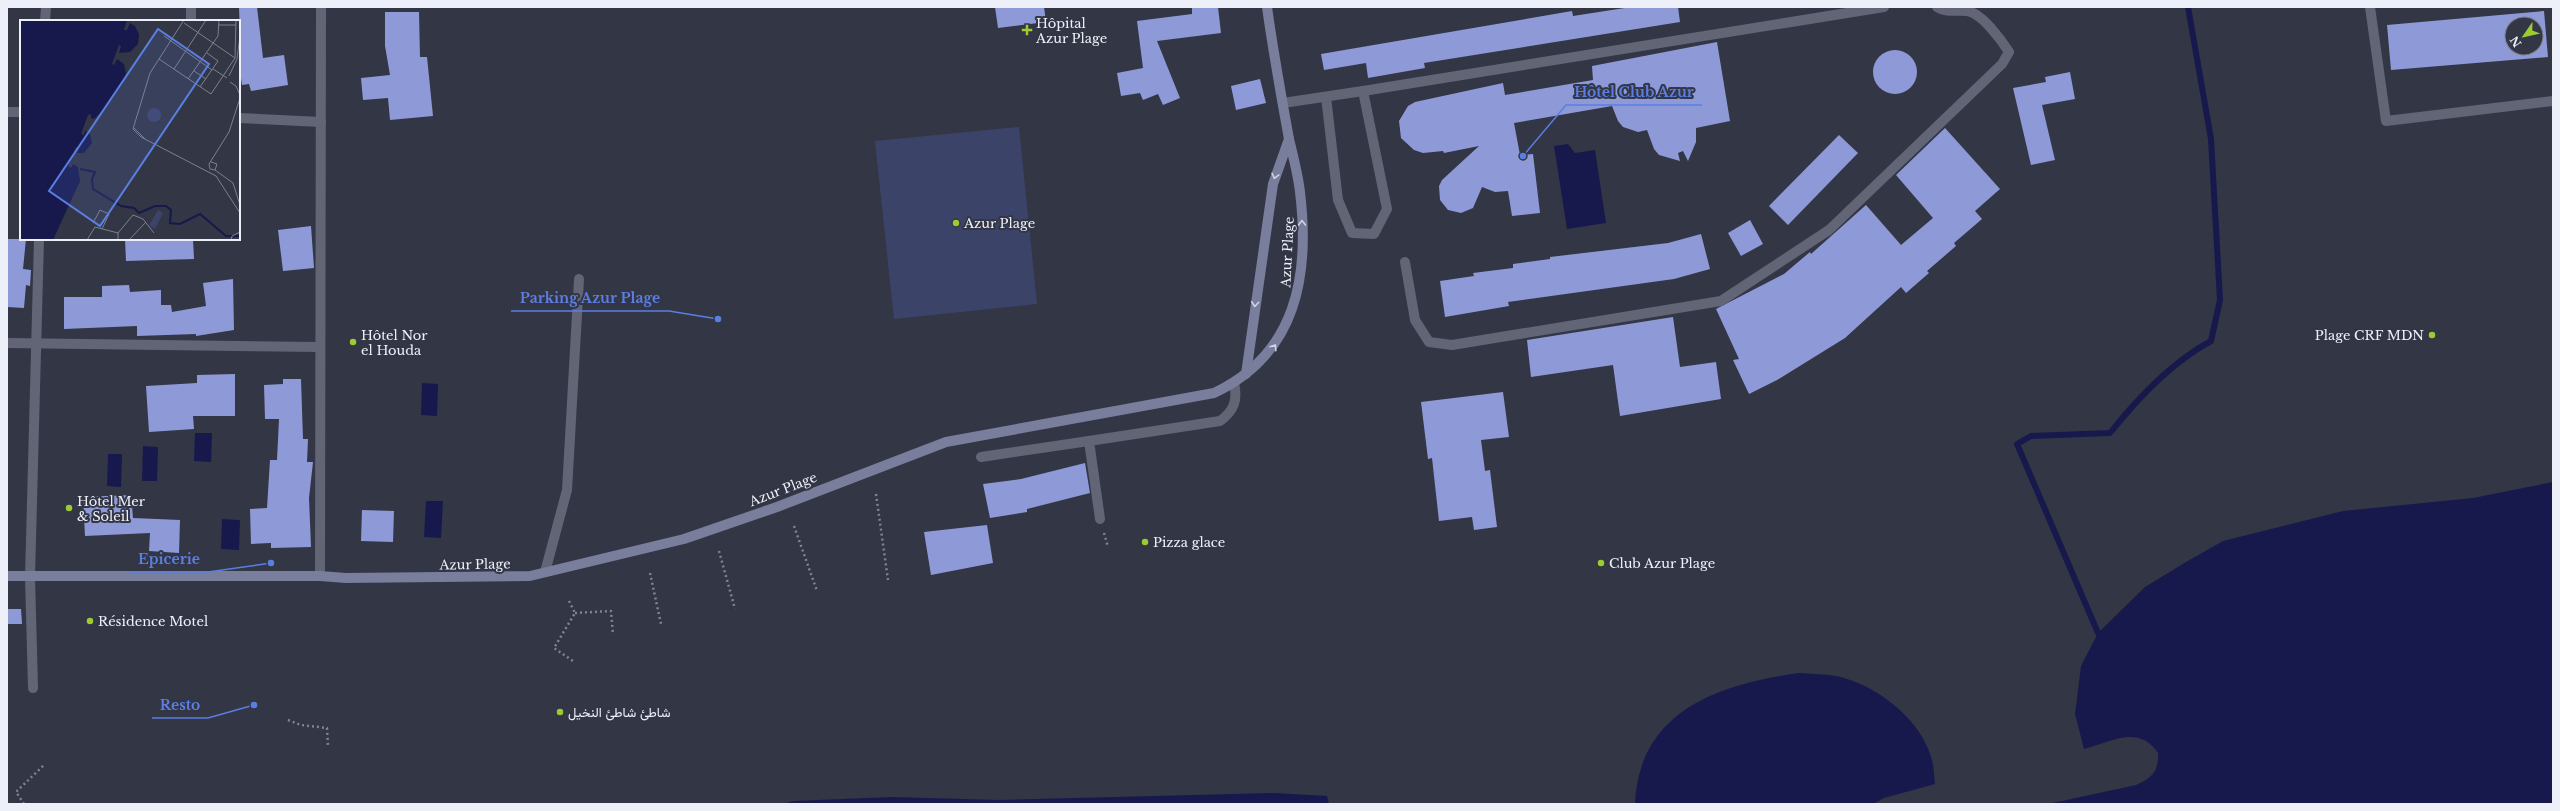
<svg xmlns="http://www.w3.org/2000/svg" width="2560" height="811" viewBox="0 0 2560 811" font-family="'Libre Baskerville',Vazirmatn,serif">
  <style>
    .green { fill: #3c4369 }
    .water { fill: #17194c }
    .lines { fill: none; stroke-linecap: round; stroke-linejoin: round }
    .stream { stroke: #17194c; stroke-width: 6 }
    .building { fill: #8e9ad8; fill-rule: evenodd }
    .path { stroke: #808390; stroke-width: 2.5; stroke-dasharray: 2 3; stroke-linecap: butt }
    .lane { stroke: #616576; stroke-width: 10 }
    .street { stroke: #616576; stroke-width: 10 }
    .secondary { stroke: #787e9b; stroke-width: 10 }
    .oneway { stroke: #d0d3e2 }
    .poi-dot { fill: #9ccb32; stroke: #333645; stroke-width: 1.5 }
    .labels { text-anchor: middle; stroke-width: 4; stroke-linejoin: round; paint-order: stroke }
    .poi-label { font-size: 13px; fill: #edeff9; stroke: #333645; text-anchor: start }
    .street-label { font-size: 13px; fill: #edeff9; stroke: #333645 }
    .inset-river { fill: none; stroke: #17194c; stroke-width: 2 }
    .inset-road { fill: none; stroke: #7d808d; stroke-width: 1 }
    .view { fill: #5b7ee2; fill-opacity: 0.15; stroke: #5b7ee2; stroke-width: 2 }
    .inset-edge { fill: none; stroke: #edeff9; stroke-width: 2 }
    .leader { fill: none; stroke: #5b7ee2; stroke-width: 1.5 }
    .callout-dot { fill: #5b7ee2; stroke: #333645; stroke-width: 1.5 }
    .callout-label { font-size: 14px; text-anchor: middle; font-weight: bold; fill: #5b7ee2; stroke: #333645; stroke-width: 4; stroke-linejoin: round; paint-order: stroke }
  </style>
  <rect width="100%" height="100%" fill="#333645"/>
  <path class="green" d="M1019 127 1037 304 894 319 875 141Z"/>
  <g class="water">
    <path d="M1568 144 1575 153 1595 150 1606 223 1567 229 1554 146Z"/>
    <path d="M422 383 438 384 437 416 421 415Z"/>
    <path d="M195 433H212L211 462 194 461Z"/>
    <path d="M143 446 158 447 157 481H142Z"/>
    <path d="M108 454H122L121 487 107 486Z"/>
    <path d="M2553 482V804H2048L2136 785C2152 778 2159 771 2158 753 2139 724 2111 742 2084 749L2075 714 2081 666 2098 633 2145 587 2186 562 2223 541 2343 511 2473 498Z"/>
    <path d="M426 501H443L441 538 424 537Z"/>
    <path d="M222 519 240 520 239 550 221 549Z"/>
    <path d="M1799 673C1811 674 1824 674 1836 676 1875 684 1920 718 1931 757 1934 765 1934 776 1935 784L1884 798 1873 804H1635C1639 710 1720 684 1799 673Z"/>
    <path d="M1274 793 1327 796 1329 804H783L793 801 892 797 998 800Z"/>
  </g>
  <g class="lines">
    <path class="stream" d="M2098 633 2017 444 2031 436 2110 433C2137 399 2172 362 2211 341L2220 300 2211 139 2188 7"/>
  </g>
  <g class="building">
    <path d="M239 7H257L263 58 284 55 288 85 251 91 249 84 242 85 239 65V62L241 61Z"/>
    <path d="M995 7H1044L1046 22 998 28Z"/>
    <path d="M1192 7H1218L1221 33 1157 41 1180 98 1163 105 1158 94 1143 100 1140 93 1121 96 1117 73 1143 68 1137 21 1192 14Z"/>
    <path d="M1631 7H1678L1680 22 1424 63 1425 68 1368 78 1366 63 1324 70 1321 54 1572 11 1573 16Z"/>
    <path d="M2544 11 2548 57 2391 70 2387 25ZM2512 24H2536V48H2512Z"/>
    <path d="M385 12H419L420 57H427L433 116 390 120 388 98 363 100 361 78 390 75 385 46Z"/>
    <path d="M1717 42 1730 121 1696 128V142L1688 161 1683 151 1678 153 1680 161 1659 155 1654 149 1647 130 1638 132 1623 127 1618 121 1612 106 1514 123 1520 155 1533 154 1540 213 1512 216 1508 191 1495 192 1482 187 1473 208 1461 213 1448 210 1440 200 1439 186 1442 180 1479 146 1444 153 1443 151 1423 153 1414 150 1401 138 1399 121 1408 106 1415 102 1503 83 1505 95 1593 80 1592 66Z"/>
    <circle cx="1895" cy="72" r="22"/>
    <path d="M2070 72 2075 99 2042 105 2055 160 2031 165 2013 88 2046 82 2045 77Z"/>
    <path d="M1260 79 1266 103 1236 110 1231 86Z"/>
    <path d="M1945 128 2000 189 1975 211 1982 219 1954 243 1956 246 1927 271 1929 273 1906 293 1901 287 1845 338 1777 380 1749 394 1733 360 1739 359 1716 309 1784 274 1810 252 1811 254 1866 205 1901 245 1933 218 1896 175Z"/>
    <path d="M1839 135 1858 153 1788 225 1769 206Z"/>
    <path d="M1750 220 1763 244 1741 256 1728 233Z"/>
    <path d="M311 226 314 268 283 271 278 230Z"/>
    <path d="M1701 234 1710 269 1674 279 1508 302 1509 306 1445 317 1440 281 1474 276 1473 273 1513 268V264L1550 259V257L1668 243Z"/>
    <path d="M7 239H26L23 269 31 270 30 286 26 285 24 308 7 307Z"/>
    <path d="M125 239H193L194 259 126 261Z"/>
    <path d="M233 279 234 330 196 336V334L137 336V326L64 329V297H102V286L129 285 130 292 161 290V305H171L172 312 206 306 203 283Z"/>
    <path d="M1673 317 1680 367 1716 362 1721 399 1620 416 1613 365 1531 377 1527 340Z"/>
    <path d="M235 374V416H193L194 429 149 432 146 386 197 383V375Z"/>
    <path d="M283 379H301L303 439H308L307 462H313L309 498 311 547 271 548V543L251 544 250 509 267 508 270 460H277L279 419H265L264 385 283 384Z"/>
    <path d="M1503 392 1509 437 1481 440 1485 471 1490 470 1497 527 1474 530 1472 517 1439 521 1432 458 1428 459 1421 402Z"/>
    <path d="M1085 463 1090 493 1027 509V512L990 518 983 484 1021 479Z"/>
    <path d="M131 495 133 518 180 520 179 553 149 551 150 533 85 536 83 497Z"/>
    <path d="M362 510 394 511 393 542 361 541Z"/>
    <path d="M987 525 993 563 931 575 924 532Z"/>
    <path d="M7 609H21L22 624H7Z"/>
  </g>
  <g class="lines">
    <g class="path">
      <path d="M876 494 888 580"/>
      <path d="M794 526 817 591"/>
      <path d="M1104 533 1108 547"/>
      <path d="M719 551 735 609"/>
      <path d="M650 573 661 624"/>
      <path d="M569 601 575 613 554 648 573 661"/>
      <path d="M575 613 611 611 613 635"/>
      <path d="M288 720 301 725 327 728 328 747"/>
      <path d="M24 804 16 792 44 765"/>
    </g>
    <g class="lane">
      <path d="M1326 97 1338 200 1352 233 1374 234 1387 209 1363 91 1884 7"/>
      <path d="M1283 103 1363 91"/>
      <path d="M1405 262 1415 320 1429 342 1452 345 1721 301 1829 230 2002 64 2009 52C2002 41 1982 13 1967 11 1957 10 1946 13 1937 7"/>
      <path d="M981 457 1089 441"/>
      <path d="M1100 519 1089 441 1220 421C1234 411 1238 400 1234 383"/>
      <path d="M545 572 567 490 579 279"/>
    </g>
    <g class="street">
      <path d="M191 7V21"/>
      <path d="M2370 7 2386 121 2553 101"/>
      <path d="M45 21 46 7"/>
      <path d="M7 112H21"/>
      <path d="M239 118 321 122"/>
      <path d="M7 343 320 347"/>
      <path d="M320 576 321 7"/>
      <path d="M33 688 30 577 39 239"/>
    </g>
    <g class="secondary">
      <path d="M1246 374 1273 184 1289 139"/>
      <path d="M7 576H320L346 578 530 576 684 539 777 507 946 442 1214 393C1297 354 1310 275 1300 192 1298 174 1293 156 1289 139 1281 95 1273 51 1267 7"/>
    </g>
  </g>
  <defs><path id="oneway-chevron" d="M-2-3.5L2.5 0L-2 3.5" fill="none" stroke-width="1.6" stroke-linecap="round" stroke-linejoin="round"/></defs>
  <g class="oneway">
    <use href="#oneway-chevron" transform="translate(1275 176) rotate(104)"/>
    <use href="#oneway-chevron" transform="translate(1302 223) rotate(-91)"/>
    <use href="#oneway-chevron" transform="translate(1255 304) rotate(95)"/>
    <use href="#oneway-chevron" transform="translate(1274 347) rotate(-56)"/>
  </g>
  <g class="poi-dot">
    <path d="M1025 24h4v4h4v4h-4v4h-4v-4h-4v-4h4z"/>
    <circle cx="956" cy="223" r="4"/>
    <circle cx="2432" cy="335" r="4"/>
    <circle cx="353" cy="342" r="4"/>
    <circle cx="69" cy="508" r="4"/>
    <circle cx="1145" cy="542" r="4"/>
    <circle cx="1601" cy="563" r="4"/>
    <circle cx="90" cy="621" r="4"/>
    <circle cx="560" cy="712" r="4"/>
  </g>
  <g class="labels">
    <g class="poi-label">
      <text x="1036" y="28">Hôpital<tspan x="1036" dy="15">Azur Plage</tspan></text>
      <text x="964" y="228">Azur Plage</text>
      <text x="361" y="340">Hôtel Nor<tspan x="361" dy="15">el Houda</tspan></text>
      <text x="2424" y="340" text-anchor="end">Plage CRF MDN</text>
      <text x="77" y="506">Hôtel Mer<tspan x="77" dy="15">&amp; Soleil</tspan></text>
      <text x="1153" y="547">Pizza glace</text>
      <text x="1609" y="568">Club Azur Plage</text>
      <text x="98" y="626">Résidence Motel</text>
      <text x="568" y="717">شاطئ شاطئ النخيل</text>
    </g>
    <g class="street-label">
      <text transform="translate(1287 252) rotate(-87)" y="5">Azur Plage</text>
      <text transform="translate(783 489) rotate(-21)" y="5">Azur Plage</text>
      <text transform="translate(475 564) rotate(-1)" y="5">Azur Plage</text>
    </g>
  </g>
  <g transform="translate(20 20)">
    <rect width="220" height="220" fill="#333645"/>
    <path d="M127 95a7 7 0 1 1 14 0a7 7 0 1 1-14 0ZM138 190 143 193 135 209 129 205Z" fill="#3c4369"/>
    <path d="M0 0H107L104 10H107L110 3 115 6 119 14 118 24 110 32 99 33 101 26 99 25 92 44 94 45 97 39 104 44 106 53 103 63 82 94 80 93 74 99 71 98V94L68 95 61 114 64 115 65 111 70 114 72 123 64 133H57L59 128 56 127 48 146 51 148 53 144 58 147 60 161 33 220H0Z" fill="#17194c"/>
    <path class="inset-river" d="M60 149 75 152 72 159 73 169 101 186 114 188 119 193 135 186H146L151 190 150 203 160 204 180 194 206 216H220"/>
    <path class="inset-road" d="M164 0 130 53 113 109 121 117 196 156 220 193M164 3 215 38M198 5H216M144 16 192 50M139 39 191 74 215 38 216 0M154 49 186 0M193 49 207 58M174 51 186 59M209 56 217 39 220 16M168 59 198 16 199 0M210 62 216 66 220 75M180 67 198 41 187 33M113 107 125 119M191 142 197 144 195 150 190 149 189 144 209 112 220 78M195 150 213 163 220 185M73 203 80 190 89 194 82 209M98 213 113 195 123 199 134 213M67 220 75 207 98 213V220M109 220 126 202M211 220 212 216 220 212"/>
    <path class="view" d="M138 9 189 44 80 206 29 171Z"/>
    <rect width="220" height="220" class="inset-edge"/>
  </g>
  <path class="leader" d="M1523 156L1566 105H1702M718 319L669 311H511M271 563L208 572H130M254 705L208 718H152"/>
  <g class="callout-dot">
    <circle cx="1523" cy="156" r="4"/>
    <circle cx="718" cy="319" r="4"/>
    <circle cx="271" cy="563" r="4"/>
    <circle cx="254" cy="705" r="4"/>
  </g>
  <g class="callout-label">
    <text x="1634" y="97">Hôtel Club Azur</text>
    <text x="590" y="303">Parking Azur Plage</text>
    <text x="169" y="564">Epicerie</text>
    <text x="180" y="710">Resto</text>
  </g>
  <rect width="2560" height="811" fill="none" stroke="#edeff9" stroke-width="16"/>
  <g transform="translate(2524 36) rotate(236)"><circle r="19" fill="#333645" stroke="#7d808d"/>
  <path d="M0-3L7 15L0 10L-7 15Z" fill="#9ccb32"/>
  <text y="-6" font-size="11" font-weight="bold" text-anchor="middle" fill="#edeff9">N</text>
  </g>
</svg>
